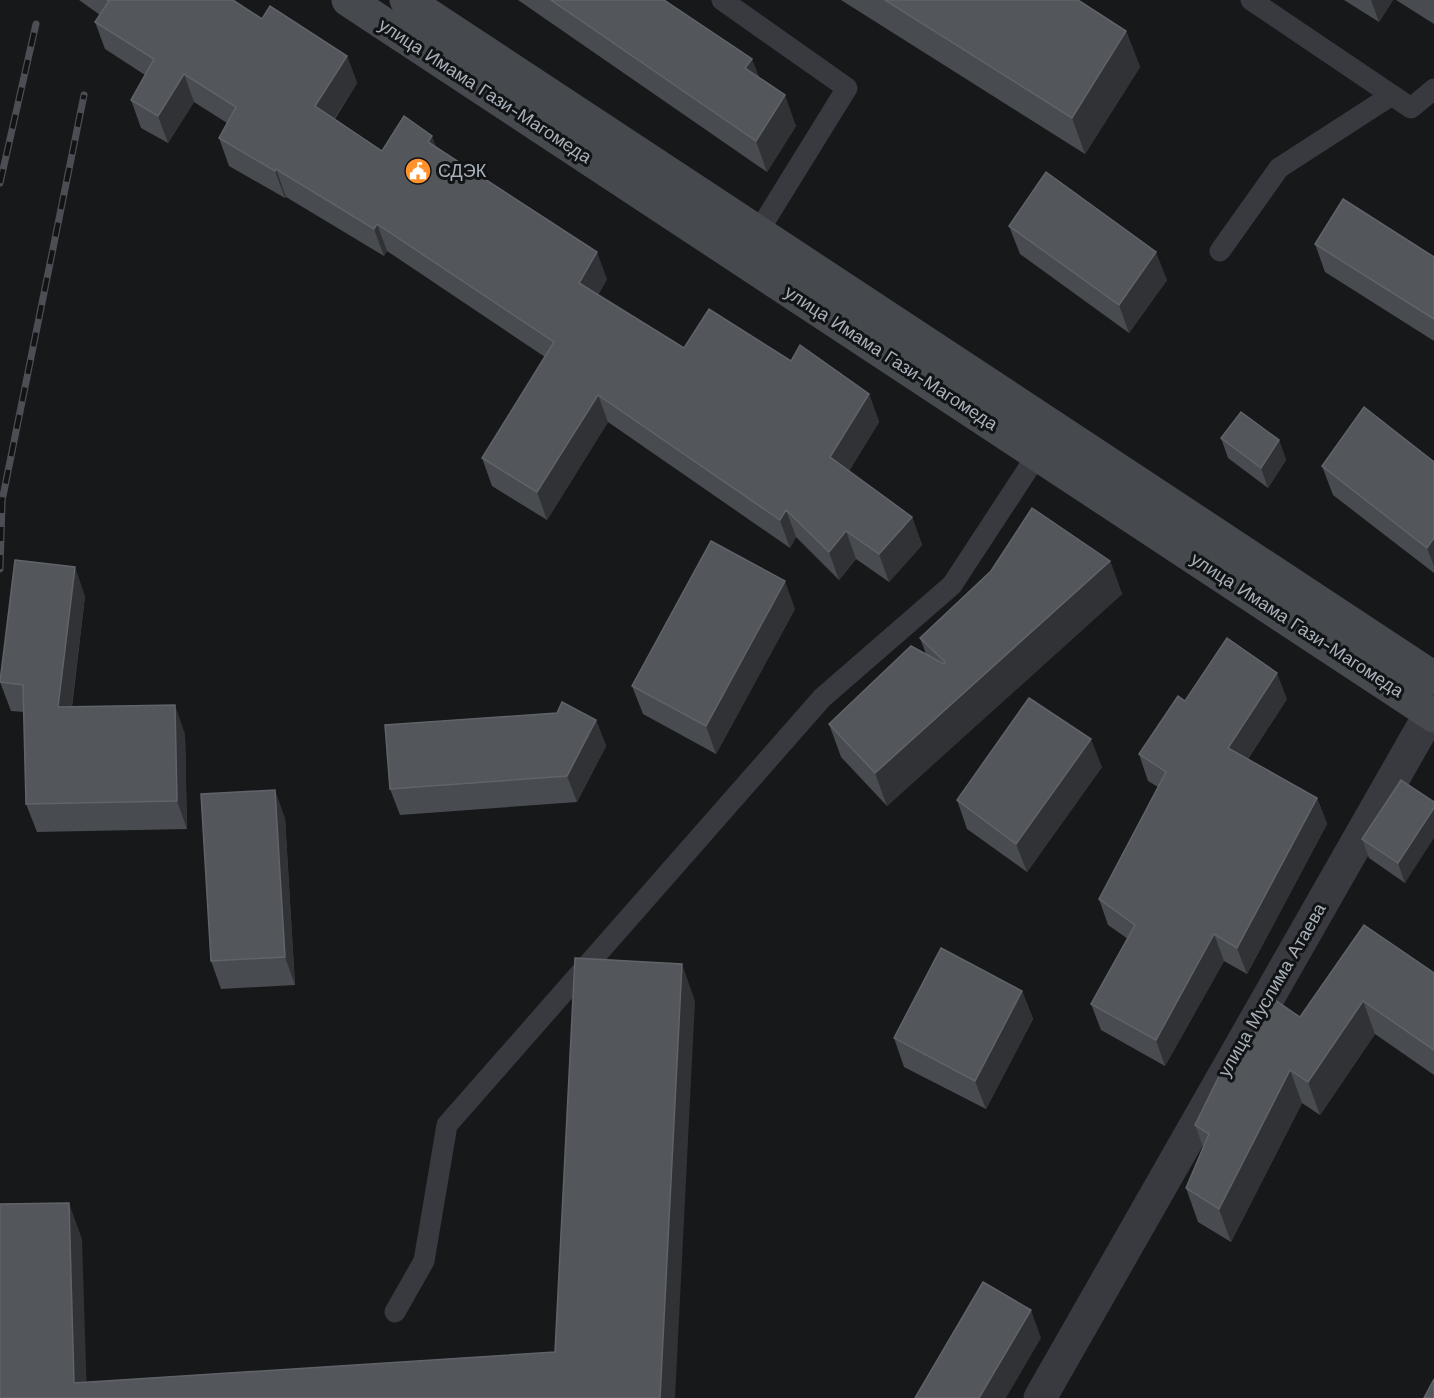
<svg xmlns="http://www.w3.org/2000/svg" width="1434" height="1398" viewBox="0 0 1434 1398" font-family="'Work Sans',sans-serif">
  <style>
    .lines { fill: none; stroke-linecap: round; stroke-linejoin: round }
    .lane { stroke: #383a3f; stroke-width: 21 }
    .street { stroke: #383a3f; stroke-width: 33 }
    .secondary { stroke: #464a4f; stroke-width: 33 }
    .rail-casing { stroke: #4b4f54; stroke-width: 7 }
    .rail { stroke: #121315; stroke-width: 4.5; stroke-dasharray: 14; stroke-linecap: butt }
    .wall { fill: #484b4f }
    .shaded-wall { fill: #303235 }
    .building { fill: #53565b; stroke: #60646a; stroke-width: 1.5 }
    .labels { text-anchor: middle; stroke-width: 6; stroke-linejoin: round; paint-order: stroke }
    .street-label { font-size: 18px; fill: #a8b1bb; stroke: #121315 }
    .poi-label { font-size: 18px; fill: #a8b1bb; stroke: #121315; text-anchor: start }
  </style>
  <rect width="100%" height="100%" fill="#17181a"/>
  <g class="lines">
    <g class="lane">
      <path d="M722 0 847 88 758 232"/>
      <path d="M1251 0 1411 108 1434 89"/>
      <path d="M1220 251 1279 168 1392 95"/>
      <path d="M395 1312 424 1261 447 1125 822 698 952 585 1043 446"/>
    </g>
    <path class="street" d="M1040 1398 1434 707"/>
    <g class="secondary">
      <path d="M348 0 1434 716"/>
      <path d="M406 0 1434 678"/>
    </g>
    <defs>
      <g id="rail">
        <path d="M0 183 36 24"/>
        <path d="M0 511 84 95"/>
        <path d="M0 569 2 503"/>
      </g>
    </defs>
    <use href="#rail" class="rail-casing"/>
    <use href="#rail" class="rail"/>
  </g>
  <g class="wall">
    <path d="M79 0H233L262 19 347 56 357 83 335 119 382 151 436 147 607 279 598 295 684 348 791 361 869 394 879 422 849 471 912 517 922 545 889 582 856 559 839 580 796 537 790 548 608 422 547 520 492 486 482 458 545 357 387 251 384 256 286 197 285 198 229 166 219 138 227 123 194 102 168 143 141 128 131 100 145 75 105 49 95 22 100 15Z"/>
    <path d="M518 0H664L759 78 796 126 767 172Z"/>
    <path d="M841 0H1078L1126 31 1140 67 1085 154Z"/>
    <path d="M1344 0H1393L1379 22Z"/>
    <path d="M1396 0H1434V24Z"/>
    <path d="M1009 226 1167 280 1129 333 1020 254Z"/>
    <path d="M1315 244 1434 257V341L1325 272Z"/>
    <path d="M1221 438 1279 440 1286 460 1268 488 1228 458Z"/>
    <path d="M1434 462V573L1333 495 1322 466Z"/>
    <path d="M1110 561 1122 594 887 806 841 757 829 724 926 654 920 638 991 571Z"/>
    <path d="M85 596 72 707 185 734 187 829 37 832 26 804 24 712 11 711 0 682Z"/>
    <path d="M795 609 716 754 643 714 632 686Z"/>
    <path d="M1287 699 1248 759 1317 798 1327 824 1247 974 1224 961 1165 1066 1101 1030 1091 1004 1128 939 1108 925 1099 899 1158 787 1148 781 1139 754 1185 701Z"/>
    <path d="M557 713 596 720 606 746 577 802 400 815 390 789Z"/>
    <path d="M1102 767 1027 872 967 829 957 800Z"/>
    <path d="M1434 802 1405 883 1369 858 1362 839Z"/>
    <path d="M285 818 295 985 221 989 211 961Z"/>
    <path d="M1434 973V1075L1375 1034 1320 1115 1302 1103 1231 1242 1198 1222 1186 1188 1203 1147 1195 1125 1241 1056 1300 1017Z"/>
    <path d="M1022 991 1033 1019 986 1109 904 1067 894 1038Z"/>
  </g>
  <g class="shaded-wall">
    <path d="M1371 0H1393L1379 22Z"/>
    <path d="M1126 31 1140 67 1085 154 1072 118Z"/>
    <path d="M347 56 357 83 325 133 315 106Z"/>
    <path d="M752 59 764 89 745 68Z"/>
    <path d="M184 74 194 102 168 143 158 116Z"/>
    <path d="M785 95 796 126 767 172 756 141Z"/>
    <path d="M432 136 442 163 428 142Z"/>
    <path d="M276 169 286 197 285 198 275 171Z"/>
    <path d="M377 224 387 251 384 256 374 229Z"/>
    <path d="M597 252 607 279 589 310 579 283Z"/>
    <path d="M1156 252 1167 280 1129 333 1119 305Z"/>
    <path d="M869 394 879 422 840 485 830 457Z"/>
    <path d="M598 395 608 422 547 520 537 492Z"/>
    <path d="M1279 440 1286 460 1268 488 1261 468Z"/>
    <path d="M786 510 796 537 790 548 780 520Z"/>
    <path d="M912 517 922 545 889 582 879 554Z"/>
    <path d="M846 531 856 559 839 580 829 552Z"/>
    <path d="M1434 538V566L1427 548Z"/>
    <path d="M1110 561 1122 594 887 806 875 773Z"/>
    <path d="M75 567 85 596 68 736 58 707Z"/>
    <path d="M785 581 795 609 716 754 706 726Z"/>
    <path d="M1277 673 1287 699 1238 774 1228 748Z"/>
    <path d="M175 705 185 734 187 829 177 801Z"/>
    <path d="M596 720 606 746 577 802 567 776Z"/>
    <path d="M1091 739 1102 767 1027 872 1016 844Z"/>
    <path d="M275 790 285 818 295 985 285 957Z"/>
    <path d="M1317 798 1327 824 1247 974 1237 948Z"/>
    <path d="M1434 808V838L1405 883 1398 863Z"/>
    <path d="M1214 934 1224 961 1165 1066 1156 1040Z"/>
    <path d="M682 964 695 1001 675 1398H660Z"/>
    <path d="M1022 991 1033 1019 986 1109 975 1081Z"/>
    <path d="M1363 1001 1375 1034 1320 1115 1308 1082Z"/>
    <path d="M1290 1070 1302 1103 1231 1242 1219 1209Z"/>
    <path d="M69 1203 82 1239 87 1398 74 1383Z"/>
    <path d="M1031 1310 1041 1338 1006 1398H979Z"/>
  </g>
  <g class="building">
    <path d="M107 0H233L262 19 270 6 347 56 315 106 382 151 404 116 432 136 428 142 597 252 579 283 684 348 709 309 791 361 800 345 869 394 830 457 912 517 879 554 846 531 829 552 786 510 780 520 598 395 537 492 482 458 554 342 377 224 374 229 276 169 275 171 219 138 236 107 184 74 158 116 131 100 154 59 95 22 109 1Z"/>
    <path d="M551 0H664L752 59 745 68 785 95 756 141Z"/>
    <path d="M885 0H1078L1126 31 1072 118Z"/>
    <path d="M1046 172 1156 252 1119 305 1009 226Z"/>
    <path d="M1343 199 1434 257V319L1315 244Z"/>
    <path d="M1364 407 1434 462V538L1427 548 1322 466Z"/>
    <path d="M1241 412 1279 440 1261 468 1221 438Z"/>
    <path d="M1032 508 1110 561 875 773 829 724 911 646 944 664 945 662 920 638 991 571Z"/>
    <path d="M711 541 785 581 706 726 632 686Z"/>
    <path d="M15 560 75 567 58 707 175 705 177 801 26 804 23 685 0 682Z"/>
    <path d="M1227 638 1277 673 1228 748 1317 798 1237 948 1214 934 1156 1040 1091 1004 1135 925 1099 899 1166 772 1139 754 1178 696 1185 701Z"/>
    <path d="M1029 698 1091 739 1016 844 957 800Z"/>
    <path d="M562 702 596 720 567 776 390 789 385 725 557 713Z"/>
    <path d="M1401 780 1434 802V808L1398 863 1362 839Z"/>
    <path d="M275 790 285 957 211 961 201 794Z"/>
    <path d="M1364 925 1434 973V1050L1363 1001 1308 1082 1290 1070 1219 1209 1186 1188 1209 1134 1195 1125 1232 1050 1241 1056 1275 1000 1300 1017Z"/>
    <path d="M941 948 1022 991 975 1081 894 1038Z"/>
    <path d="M575 958 682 964 660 1398H0V1204L69 1203 74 1383 555 1352Z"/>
    <path d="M983 1282 1031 1310 979 1398H915Z"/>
    <path d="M1434 1379V1398H1424Z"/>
  </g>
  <defs>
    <symbol id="civic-disc" viewBox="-11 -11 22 22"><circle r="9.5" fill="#ff922a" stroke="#121315"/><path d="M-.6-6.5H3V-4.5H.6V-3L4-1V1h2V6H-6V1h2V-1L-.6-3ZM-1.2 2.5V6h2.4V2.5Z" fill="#fff"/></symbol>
  </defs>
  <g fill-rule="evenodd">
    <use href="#civic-disc" x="403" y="156" width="30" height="30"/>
  </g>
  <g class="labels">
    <g class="street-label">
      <text transform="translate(485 91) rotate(33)" y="6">улица Имама Гази-Магомеда</text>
      <text transform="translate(891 358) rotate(33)" y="6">улица Имама Гази-Магомеда</text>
      <text transform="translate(1297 625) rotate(33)" y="6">улица Имама Гази-Магомеда</text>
      <text transform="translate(1272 990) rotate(-60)" y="6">улица Муслима Атаева</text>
    </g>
    <g class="poi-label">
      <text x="438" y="177">СДЭК</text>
    </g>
  </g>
</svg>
